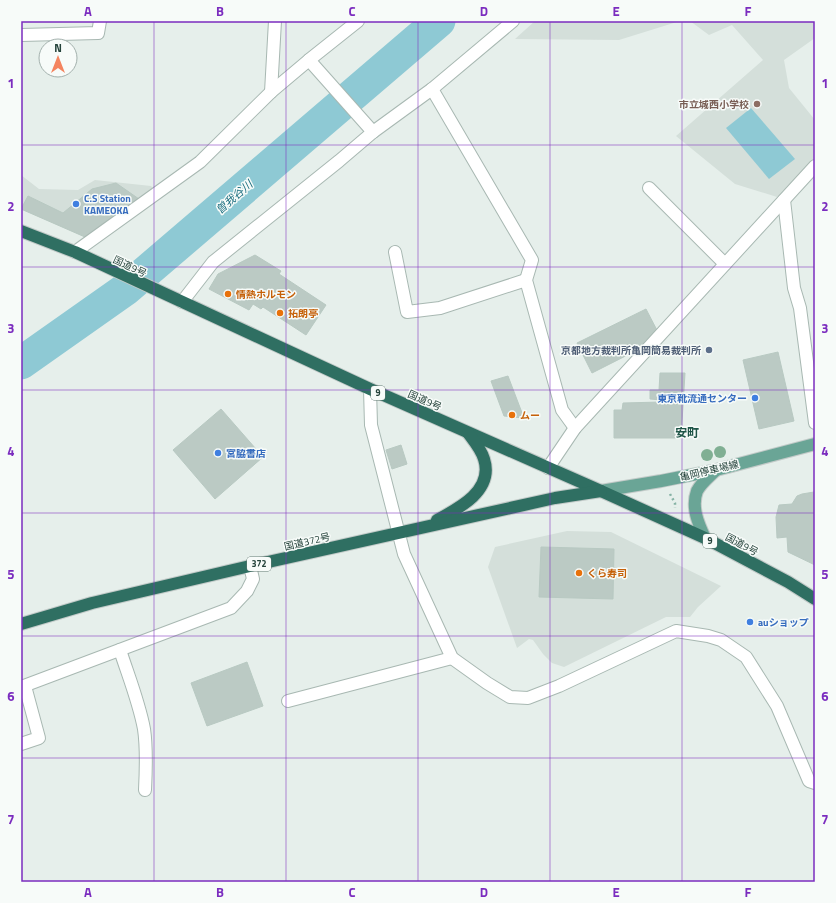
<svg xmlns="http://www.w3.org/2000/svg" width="836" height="903" viewBox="0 0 836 903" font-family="'Titillium Web','Noto Sans JP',sans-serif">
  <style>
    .built { fill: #d4dfda }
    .water { fill: #8ec9d4 }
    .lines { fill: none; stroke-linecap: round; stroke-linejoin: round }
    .river { stroke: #8ec9d4; stroke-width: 33 }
    .building { fill: #bbcac4; stroke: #b8c9c2 }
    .minor-casing { stroke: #a8b8b2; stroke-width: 14 }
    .major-casing { stroke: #c2cac8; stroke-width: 14 }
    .highway-casing { stroke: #c2cac8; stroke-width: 14 }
    .path { stroke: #86b3a5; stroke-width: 2.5; stroke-dasharray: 2 3; stroke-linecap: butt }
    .minor { stroke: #fff; stroke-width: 12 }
    .major { stroke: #6aa596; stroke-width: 12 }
    .highway { stroke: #2f6f62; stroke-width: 12 }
    .tree { fill: #80af93 }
    .grid { fill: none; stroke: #7b2cbf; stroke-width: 1; stroke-opacity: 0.55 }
    .education-dot { fill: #8d6e63; stroke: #f7fbf9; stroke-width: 1.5 }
    .shop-dot { fill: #3f7fe0; stroke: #f7fbf9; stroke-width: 1.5 }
    .food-dot { fill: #e8710a; stroke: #f7fbf9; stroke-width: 1.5 }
    .service-dot { fill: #5c6f8a; stroke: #f7fbf9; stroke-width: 1.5 }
    .labels { text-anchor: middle; stroke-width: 3; stroke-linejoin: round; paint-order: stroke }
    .shield { fill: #f7fbf9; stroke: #637a73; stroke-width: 1 }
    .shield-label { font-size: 9px; font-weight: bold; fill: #24423a }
    .education-label { font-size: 10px; font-weight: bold; fill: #785e54; stroke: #f7fbf9; text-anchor: end }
    .shop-label { font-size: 10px; font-weight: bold; fill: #366cbe; stroke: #f7fbf9; text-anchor: start }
    .street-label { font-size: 10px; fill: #24423a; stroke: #f7fbf9 }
    .food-label { font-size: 10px; font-weight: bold; fill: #c56008; stroke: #f7fbf9; text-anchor: start }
    .service-label { font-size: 10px; font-weight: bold; fill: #4e5e75; stroke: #f7fbf9; text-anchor: end }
    .water-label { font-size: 11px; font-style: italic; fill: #1c6f80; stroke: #f7fbf9 }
    .quarter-label { font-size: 12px; font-weight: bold; fill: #1f5548; stroke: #f7fbf9 }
    .neatline { fill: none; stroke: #7b2cbf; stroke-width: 1.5 }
    .grid-label { font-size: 13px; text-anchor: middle; font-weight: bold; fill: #7b2cbf }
  </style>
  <rect width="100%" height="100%" fill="#e6efeb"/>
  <g class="built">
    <path d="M535 21H680L619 40 515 39Z"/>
    <path d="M690 21H815V38L784 60 789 88 815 120V159L777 197 735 184 676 136 763 60 732 25 709 35Z"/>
    <path d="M21 175 39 189 78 190 95 180 151 186 155 190 139 199 85 237 21 209Z"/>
    <path d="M567 531 611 532 721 586 698 607 690 617H666L564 667 552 663 543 654 533 640 529 639 517 648 488 567 495 547Z"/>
  </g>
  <path class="water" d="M751 108 795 159 769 179 726 128Z"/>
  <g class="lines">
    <path class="river" d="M21 363 126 289 439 21"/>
  </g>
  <g class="building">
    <path d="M116 183 139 199 85 237 21 209 28 196 63 213 92 189Z"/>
    <path d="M255 255 281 271 279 274 326 305 306 335 263 307 261 309 253 304 249 310 209 289 218 274Z"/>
    <path d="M646 309 661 338 592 373 577 343Z"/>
    <path d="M778 352 794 421 759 429 743 360Z"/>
    <path d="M660 373H685L681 438H614V410H622L623 403 661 402V400L650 399V390H659Z"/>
    <path d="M508 376 524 418 504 416 491 381Z"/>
    <path d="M221 409 263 457 215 499 173 450Z"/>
    <path d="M401 445 407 464 392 469 386 450Z"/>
    <path d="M814 492H815V565L788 552 787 537 777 538 776 517 779 505 792 504 797 496 802 494Z"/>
    <path d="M541 547 614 549 613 599 539 597Z"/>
    <path d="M247 662 263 706 207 726 191 683Z"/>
  </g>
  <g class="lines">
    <defs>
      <g id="minor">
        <path d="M21 35 98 33 100 21"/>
        <path d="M309 60 373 132"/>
        <path d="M432 89 532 260 526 280 562 410 575 428"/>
        <path d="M271 92 275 21"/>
        <path d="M649 188 725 264"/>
        <path d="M784 200 794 288 800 308 815 423"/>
        <path d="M75 252 200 162 271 92 309 60 358 21"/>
        <path d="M395 252 407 312 440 308 526 280"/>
        <path d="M182 302 213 262 339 161 373 132 432 89 513 21"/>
        <path d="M370 389 371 425 404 554 452 658 487 683 510 697 528 698 559 686 676 631 708 636 721 640 746 657 777 706 809 781 815 783"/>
        <path d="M548 468 575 428 815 166"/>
        <path d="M120 650C128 675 139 702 144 729 147 749 146 770 145 790"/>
        <path d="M21 687 231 608 247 591 253 579 250 566"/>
        <path d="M288 701 452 658"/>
        <path d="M21 744 39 738 25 686"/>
      </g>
      <g id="major">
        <path d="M601 491 661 481 716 470 815 444"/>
        <path d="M705 538C698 523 691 507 697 491 701 483 710 476 716 470"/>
      </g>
      <g id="highway">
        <path d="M21 231 75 252 370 389 601 491 705 538 788 582 815 599"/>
        <path d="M437 520C460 508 494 490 484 459 481 449 474 441 468 433"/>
        <path d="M21 624 92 603 250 566 555 498 601 491"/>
      </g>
    </defs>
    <use href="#minor" class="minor-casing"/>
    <use href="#major" class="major-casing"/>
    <use href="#highway" class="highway-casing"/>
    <path class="path" d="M670 494 675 503V508"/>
    <use href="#minor" class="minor"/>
    <use href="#major" class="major"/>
    <use href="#highway" class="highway"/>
  </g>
  <g class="tree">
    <circle cx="720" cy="452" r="6"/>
    <circle cx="707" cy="455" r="6"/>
  </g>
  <path class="grid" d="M154 21V882M286 21V882M418 21V882M550 21V882M682 21V882M21 145H815M21 267H815M21 390H815M21 513H815M21 636H815M21 758H815"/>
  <circle class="education-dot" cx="757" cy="104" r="4"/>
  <g class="shop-dot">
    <circle cx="76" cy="204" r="4"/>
    <circle cx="755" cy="398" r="4"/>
    <circle cx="218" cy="453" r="4"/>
    <circle cx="750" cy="622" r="4"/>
  </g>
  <g class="food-dot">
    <circle cx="228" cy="294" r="4"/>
    <circle cx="280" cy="313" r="4"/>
    <circle cx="512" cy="415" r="4"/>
    <circle cx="579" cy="573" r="4"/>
  </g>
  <circle class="service-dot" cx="709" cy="350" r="4"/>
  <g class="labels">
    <g class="shield">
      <rect x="371" y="386" width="14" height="14" rx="3"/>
      <rect x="703" y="534" width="14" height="14" rx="3"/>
      <rect x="247" y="557" width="24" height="14" rx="3"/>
    </g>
    <g class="shield-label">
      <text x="378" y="396">9</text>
      <text x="710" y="544">9</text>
      <text x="259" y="567">372</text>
    </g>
    <g class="education-label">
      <text x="749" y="108">市立城西小学校</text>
    </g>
    <g class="shop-label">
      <text x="84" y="202">C.S Station<tspan x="84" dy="12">KAMEOKA</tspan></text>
      <text x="747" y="402" text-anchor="end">東京靴流通センター</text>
      <text x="226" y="457">宮脇書店</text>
      <text x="758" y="626">auショップ</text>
    </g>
    <g class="street-label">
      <text transform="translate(130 266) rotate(25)" y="4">国道9号</text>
      <text transform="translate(425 400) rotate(24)" y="4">国道9号</text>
      <text transform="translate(709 470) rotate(-13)" y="4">亀岡停車場線</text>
      <text transform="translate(307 541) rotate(-13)" y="4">国道372号</text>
      <text transform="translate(742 544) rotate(28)" y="4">国道9号</text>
    </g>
    <g class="food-label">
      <text x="236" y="298">情熱ホルモン</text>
      <text x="288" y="317">拓朗亭</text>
      <text x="520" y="419">ムー</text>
      <text x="587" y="577">くら寿司</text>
    </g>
    <g class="service-label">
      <text x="701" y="354">京都地方裁判所亀岡簡易裁判所</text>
    </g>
    <g class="water-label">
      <text transform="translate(234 197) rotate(-41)" y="4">曽我谷川</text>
    </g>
    <g class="quarter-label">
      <text x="687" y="437">安町</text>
    </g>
  </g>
  <rect width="836" height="903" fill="none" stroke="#f7fbf9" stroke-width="44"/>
  <g transform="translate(58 58)"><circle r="19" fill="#f7fbf9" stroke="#a3b1ad"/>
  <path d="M0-3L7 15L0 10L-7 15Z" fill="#f4845f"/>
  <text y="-6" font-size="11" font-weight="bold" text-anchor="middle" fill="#24423a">N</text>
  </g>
  <rect x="22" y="22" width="792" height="859" class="neatline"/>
  <g class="grid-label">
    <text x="88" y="16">A</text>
    <text x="220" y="16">B</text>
    <text x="352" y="16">C</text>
    <text x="484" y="16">D</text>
    <text x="616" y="16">E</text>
    <text x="748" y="16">F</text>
    <text x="11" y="88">1</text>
    <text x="825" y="88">1</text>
    <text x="11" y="211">2</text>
    <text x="825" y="211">2</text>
    <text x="11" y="333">3</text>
    <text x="825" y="333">3</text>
    <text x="11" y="456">4</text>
    <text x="825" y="456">4</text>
    <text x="11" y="579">5</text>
    <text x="825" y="579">5</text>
    <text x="11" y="701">6</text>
    <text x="825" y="701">6</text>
    <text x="11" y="824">7</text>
    <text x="825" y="824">7</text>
    <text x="88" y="897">A</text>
    <text x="220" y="897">B</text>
    <text x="352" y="897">C</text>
    <text x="484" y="897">D</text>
    <text x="616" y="897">E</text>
    <text x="748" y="897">F</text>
  </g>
</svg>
